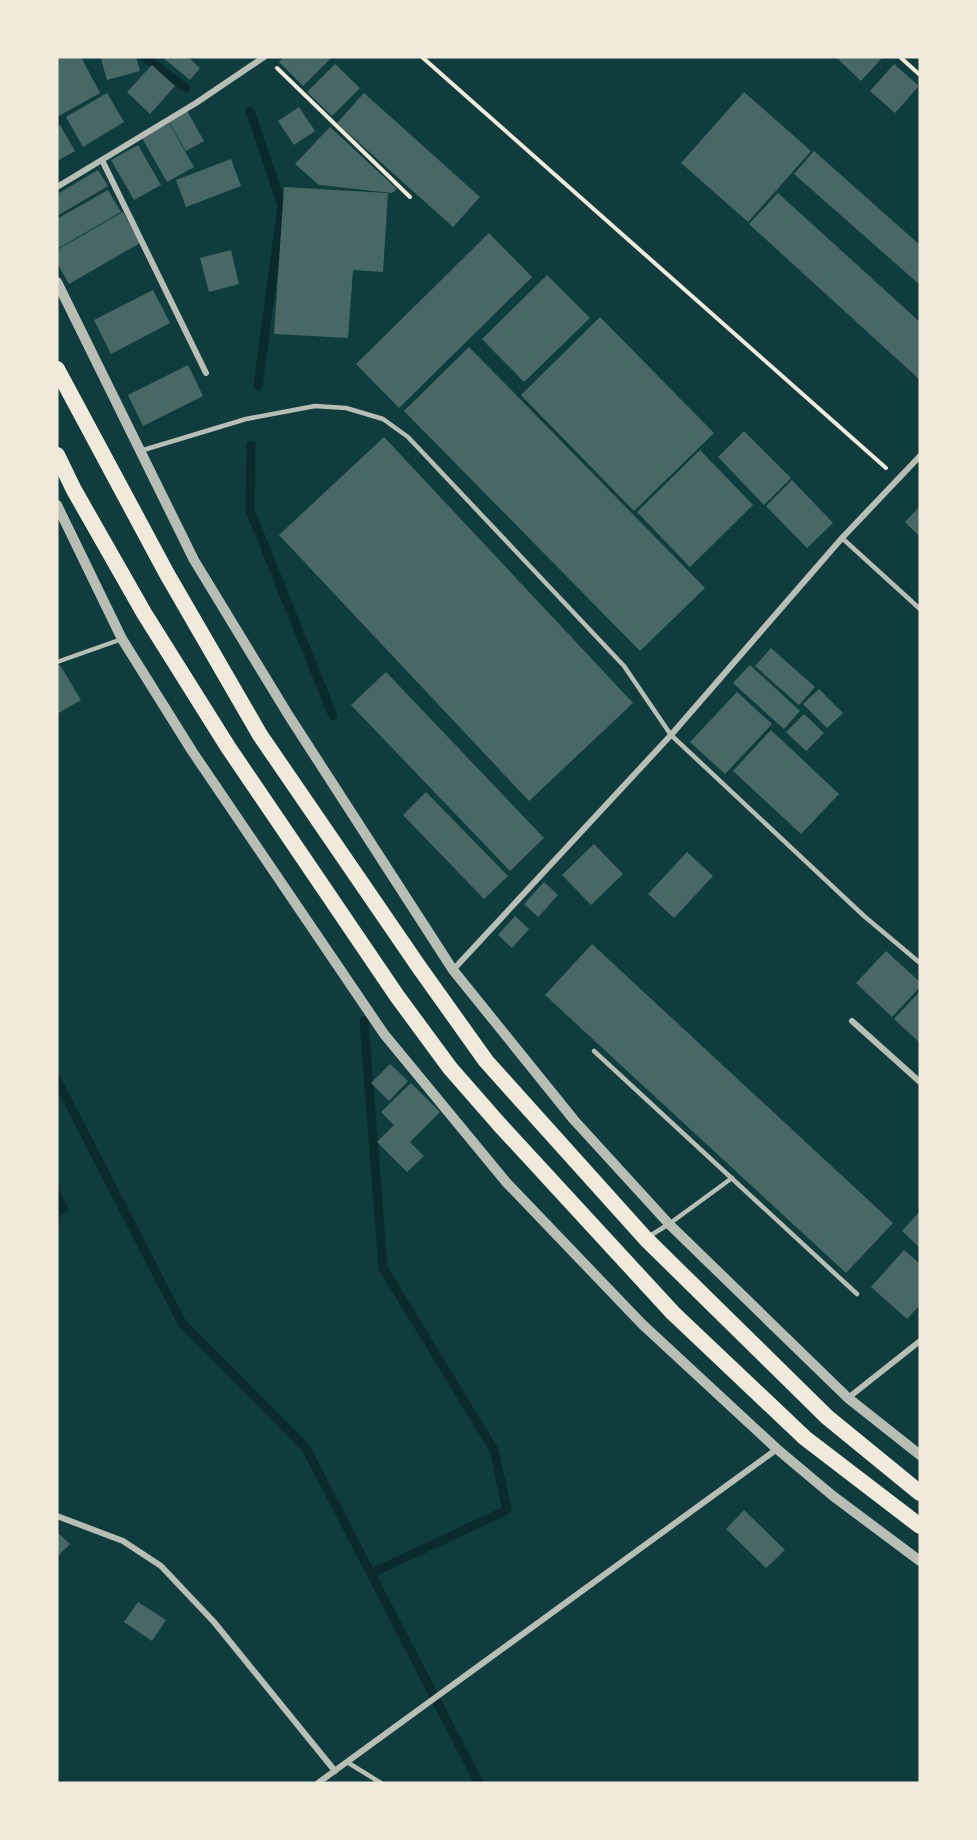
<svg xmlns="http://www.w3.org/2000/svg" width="977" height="1840" viewBox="0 0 977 1840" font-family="Quicksand,sans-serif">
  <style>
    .water { fill: #0a2a2b }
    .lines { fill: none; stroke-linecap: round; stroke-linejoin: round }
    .stream { stroke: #0a2a2b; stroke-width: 9 }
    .building { fill: #486865 }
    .path { stroke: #f1e9da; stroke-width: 4 }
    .service { stroke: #b8beb3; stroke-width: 4.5 }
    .minor { stroke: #b8beb3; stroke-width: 6 }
    .tertiary { stroke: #b8beb3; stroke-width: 10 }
    .trunk { stroke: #f1e9da; stroke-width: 16 }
  </style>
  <rect width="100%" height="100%" fill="#0f3d3e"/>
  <path class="water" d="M57 1187 69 1209 57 1219Z"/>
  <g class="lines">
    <g class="stream">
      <path d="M144 57 186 88"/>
      <path d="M250 111 282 205 258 386"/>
      <path d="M251 445 250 510 333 716"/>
      <path d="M364 1021 383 1268 494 1450 507 1510 372 1573"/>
      <path d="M57 1080 182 1323 306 1448 479 1783"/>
    </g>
  </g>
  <g class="building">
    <path d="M57 57H81L100 93 57 117Z"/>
    <path d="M107 57H136L140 71 107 80 101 59Z"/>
    <path d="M162 57H188L200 68 190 80Z"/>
    <path d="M284 57H332L303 86 279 62Z"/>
    <path d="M836 57H883L861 81Z"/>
    <path d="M335 64 360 88 332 116 307 92Z"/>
    <path d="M894 64 919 86 895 113 870 91Z"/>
    <path d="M152 65 175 86 150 114 127 92Z"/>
    <path d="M744 92 811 151 748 222 681 163Z"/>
    <path d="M107 93 124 122 83 147 66 117Z"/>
    <path d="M364 93 480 197 453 227 337 123Z"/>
    <path d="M299 107 315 131 294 145 278 121Z"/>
    <path d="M187 111 204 141 186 151 169 122Z"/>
    <path d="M169 123 194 167 167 182 142 138Z"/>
    <path d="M60 125 75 151 57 161V127Z"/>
    <path d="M330 127 397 189 392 193 319 185 295 164Z"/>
    <path d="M138 145 161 185 134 200 111 160Z"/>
    <path d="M814 151 920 245V285L794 174Z"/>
    <path d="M231 159 241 186 186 207 176 180Z"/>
    <path d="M98 170 108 186 57 216V194Z"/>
    <path d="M284 187 388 193 383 272 353 270 348 338 274 334Z"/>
    <path d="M108 190 121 212 57 249V219Z"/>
    <path d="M778 193 920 322V380L749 224Z"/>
    <path d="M123 212 140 243 69 284 57 263V250Z"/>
    <path d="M489 233 532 277 399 408 356 364Z"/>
    <path d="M231 250 239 284 209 292 200 258Z"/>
    <path d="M547 275 590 318 524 382 482 339Z"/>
    <path d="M153 290 170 323 111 354 94 320Z"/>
    <path d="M600 317 714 433 634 511 521 395Z"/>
    <path d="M469 347 705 588 640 651 404 411Z"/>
    <path d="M188 365 203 396 143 426 128 395Z"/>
    <path d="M744 431 791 478 764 505 718 457Z"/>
    <path d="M384 437 633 703 529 801 279 535Z"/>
    <path d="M700 450 753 505 690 567 637 512Z"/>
    <path d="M792 480 833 523 807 548 766 506Z"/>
    <path d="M920 506V537L905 522Z"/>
    <path d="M771 648 815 687 799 705 755 666Z"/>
    <path d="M60 665 81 700 57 714V667Z"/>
    <path d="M750 665 800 711 784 729 733 683Z"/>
    <path d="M386 672 544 838 510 871 351 705Z"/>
    <path d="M819 689 843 713 827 728 803 704Z"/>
    <path d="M737 692 772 724 725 774 690 742Z"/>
    <path d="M804 714 824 733 806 751 786 732Z"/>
    <path d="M771 730 839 794 801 834 733 771Z"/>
    <path d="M426 792 508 876 484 899 403 815Z"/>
    <path d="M594 844 623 874 591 905 562 875Z"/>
    <path d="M687 852 713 876 674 918 648 894Z"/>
    <path d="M544 882 558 895 538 917 524 904Z"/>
    <path d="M515 916 529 929 512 948 498 935Z"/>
    <path d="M592 944 893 1223 846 1273 545 995Z"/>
    <path d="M886 951 920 982V987L892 1017 856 983Z"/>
    <path d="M920 991V1043L894 1019Z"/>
    <path d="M390 1064 408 1081 389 1101 371 1083Z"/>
    <path d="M411 1083 440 1112 410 1142 424 1156 407 1172 377 1142 394 1125 381 1112Z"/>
    <path d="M920 1211V1248L902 1231Z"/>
    <path d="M904 1250 920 1264V1305L907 1319 871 1287Z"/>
    <path d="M744 1510 785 1550 766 1568 726 1529Z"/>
    <path d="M57 1532 70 1544 57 1557Z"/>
    <path d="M138 1602 166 1620 152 1641 124 1622Z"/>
  </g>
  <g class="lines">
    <g class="path">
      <path d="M422 57 886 468"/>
      <path d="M900 57 920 75"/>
      <path d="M277 68 410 197"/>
    </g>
    <g class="service">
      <path d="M140 451 246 419 315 406 346 408 383 419 408 437 624 666 671 735 864 916 920 963"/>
      <path d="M842 538 920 609"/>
      <path d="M57 662 122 639"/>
      <path d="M594 1051 857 1294"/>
      <path d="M648 1237 669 1224 732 1178"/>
      <path d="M347 1762 381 1783"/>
    </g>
    <g class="minor">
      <path d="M102 160 206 373"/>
      <path d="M57 187 196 103 264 57"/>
      <path d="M453 970 671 735 842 538 920 456"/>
      <path d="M852 1021 920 1082"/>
      <path d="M848 1398 920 1341"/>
      <path d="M57 1516 123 1541 161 1566 214 1622 335 1771"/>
      <path d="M318 1783 777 1449"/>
    </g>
    <g class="tertiary">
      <path d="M57 282 194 560 289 716 453 970 574 1120 669 1224 848 1398 920 1455"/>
      <path d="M57 505 122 639 192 751 384 1034 506 1182 642 1324 777 1449 833 1496 920 1561"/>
    </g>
    <g class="trunk">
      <path d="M57 369 167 574 260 735 419 967 486 1061 646 1239 827 1417 920 1493"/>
      <path d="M57 455 74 490 144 613 228 747 397 996 450 1068 499 1124 673 1313 805 1438 920 1526"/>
    </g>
  </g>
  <rect width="977" height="1840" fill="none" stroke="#f1e9da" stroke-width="117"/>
</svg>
